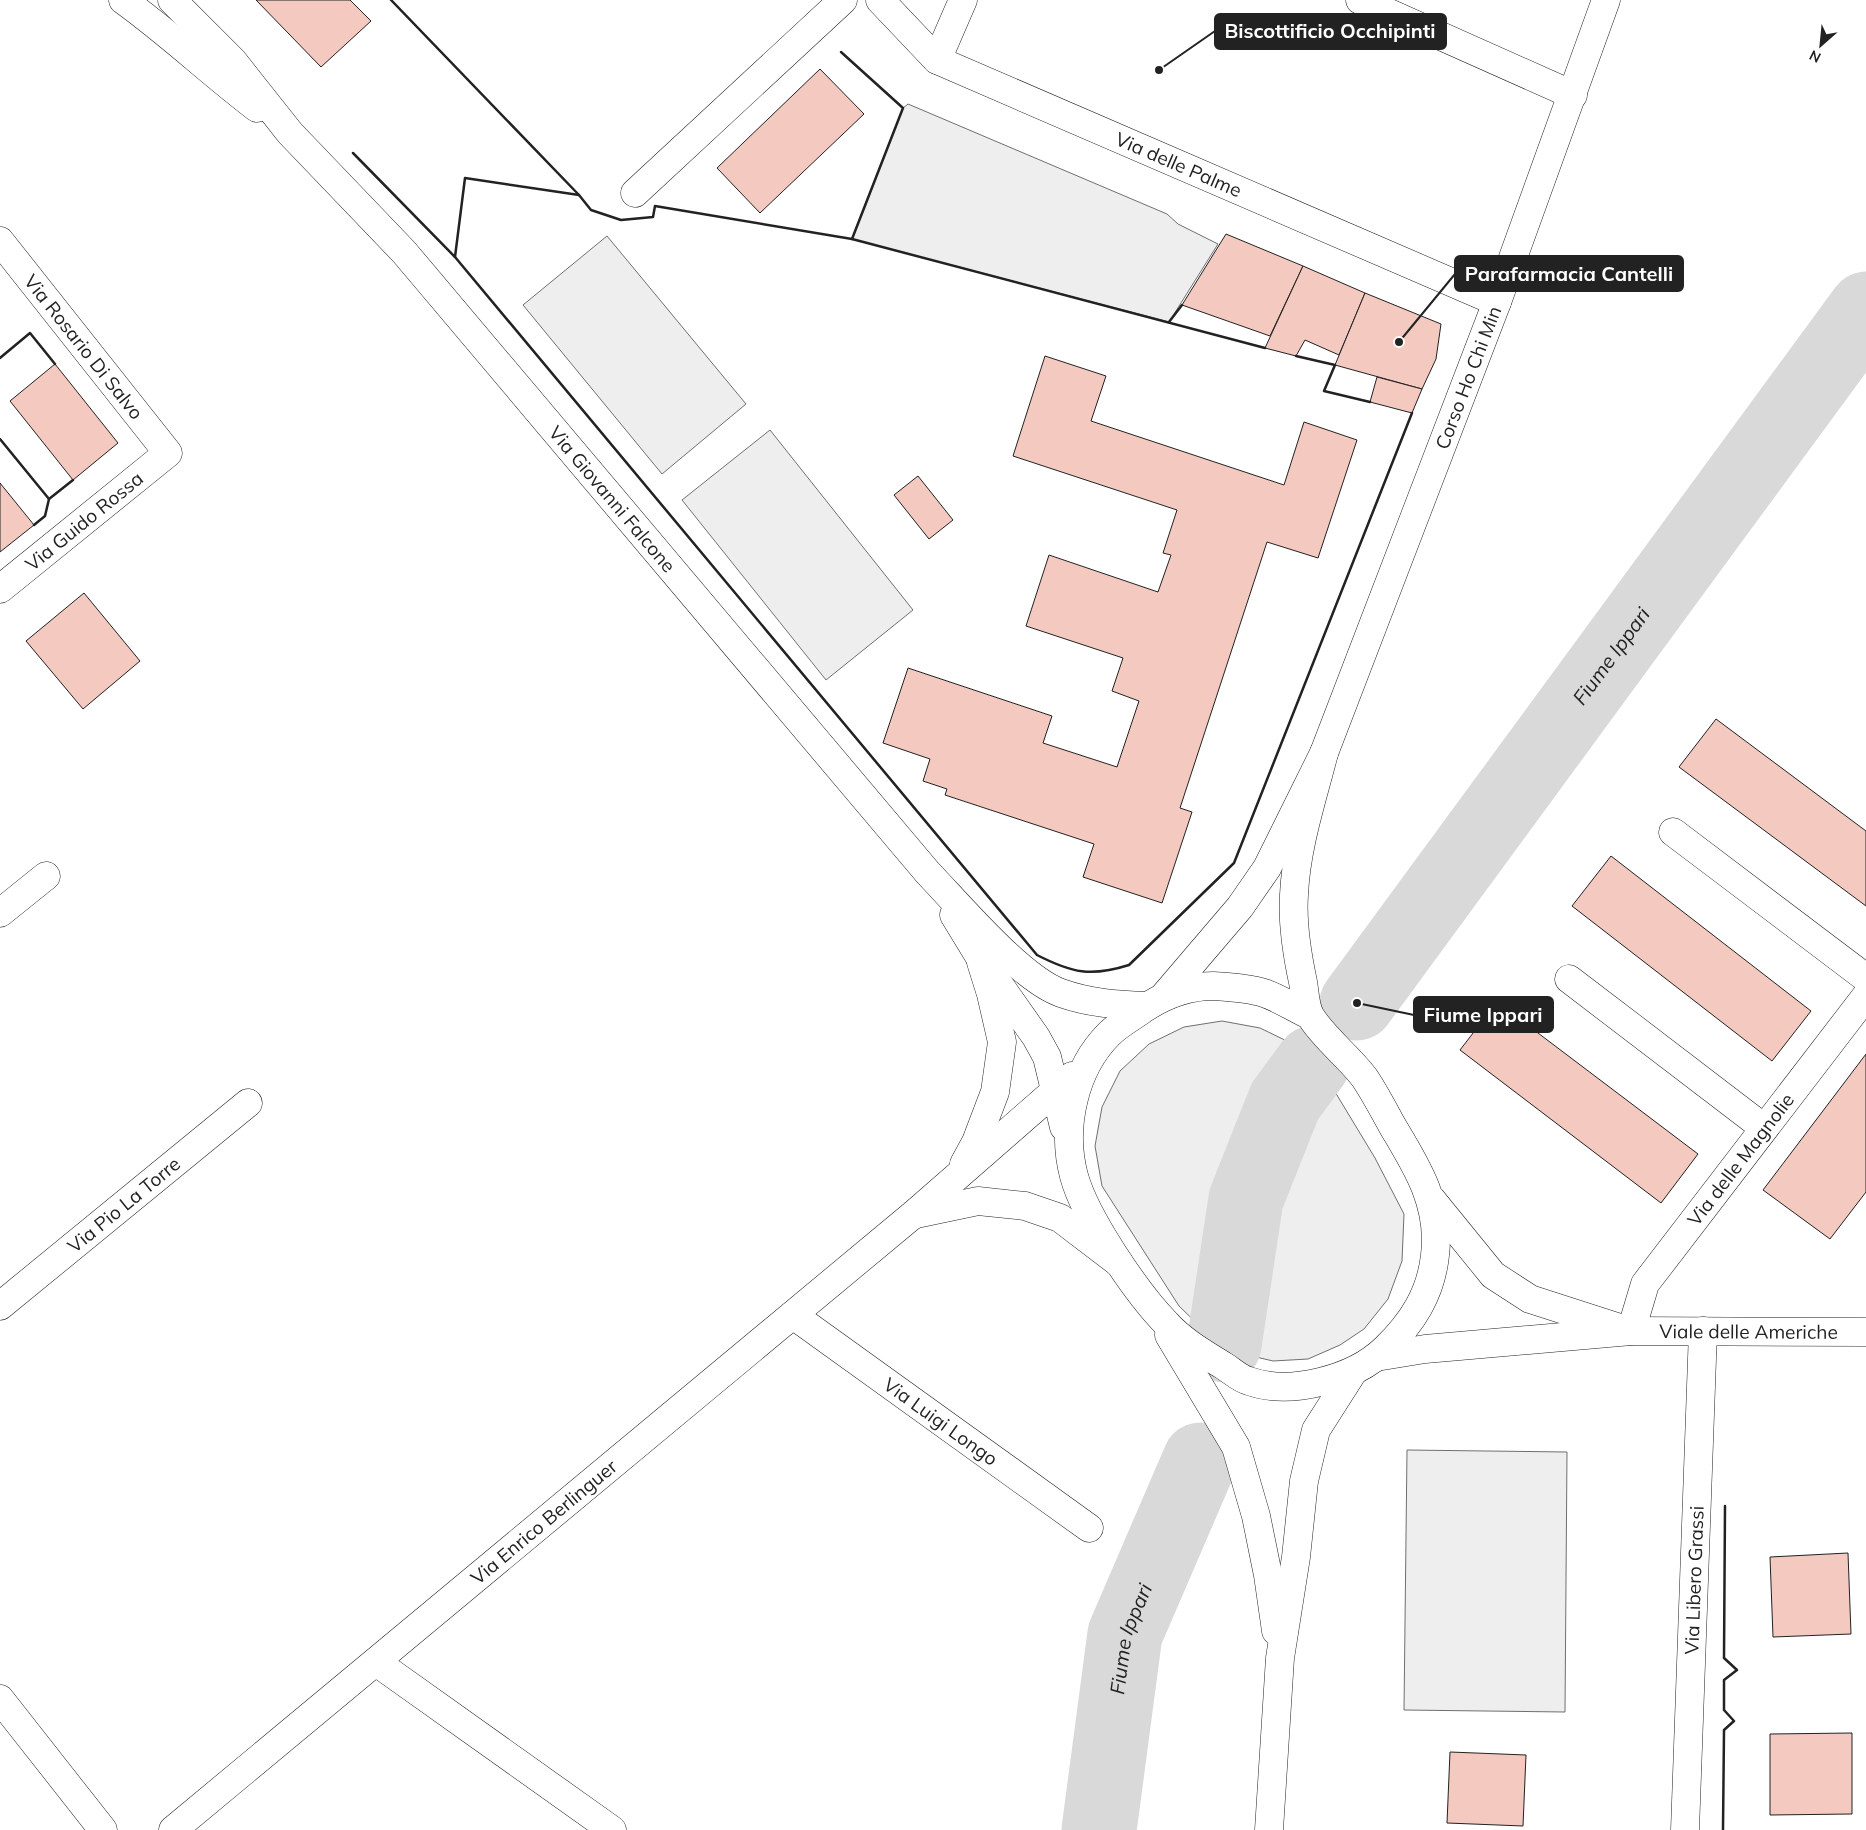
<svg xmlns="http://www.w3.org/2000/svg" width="1866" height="1830" viewBox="0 0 1866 1830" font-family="Mulish,sans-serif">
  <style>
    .green { fill: #eee; stroke: #6f6f6f }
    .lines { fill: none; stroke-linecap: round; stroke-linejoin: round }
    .river { stroke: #d9d9d9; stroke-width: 75 }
    .building { fill: #f3c9c0; stroke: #222 }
    .minor-casing { stroke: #222; stroke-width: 29 }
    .major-casing { stroke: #222; stroke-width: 29 }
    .minor { stroke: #fff; stroke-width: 28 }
    .major { stroke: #fff; stroke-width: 28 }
    .wall { stroke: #222; stroke-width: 2.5 }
    .labels { text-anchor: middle; stroke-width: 4; stroke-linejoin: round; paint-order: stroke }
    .street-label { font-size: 19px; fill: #222; stroke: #fff }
    .water-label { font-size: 20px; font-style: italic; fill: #222; stroke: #fff }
    .leader { fill: none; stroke: #222; stroke-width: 2 }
    .callout-dot { fill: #222; stroke: #fff; stroke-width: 2 }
    .callout { fill: #222; stroke: #222; stroke-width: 2 }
    .callout-label { font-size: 20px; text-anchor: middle; font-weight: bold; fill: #fff }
  </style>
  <rect width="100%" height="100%" fill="#fff"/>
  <g class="green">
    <path d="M908 104 1167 214 1178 224 1218 244 1169 322 852 239 903 108Z"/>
    <path d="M607 236 746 404 662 474 523 305Z"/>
    <path d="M770 430 913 610 826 680 682 500Z"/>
    <path d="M1222 1021 1260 1028 1295 1045 1323 1072 1375 1158 1404 1214 1402 1261 1388 1299 1364 1329 1340 1345 1308 1359 1273 1361 1239 1353 1209 1335 1179 1306 1102 1186 1095 1146 1102 1107 1120 1071 1149 1044 1184 1027Z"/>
    <path d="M1407 1450 1567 1452 1565 1712 1404 1710Z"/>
  </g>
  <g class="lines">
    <g class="river">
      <path id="s1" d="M1357 1003 1866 309"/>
      <path d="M1224 1345 1246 1199 1285 1101 1313 1063"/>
      <path id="s2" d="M1099 1830 1125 1634 1200 1460"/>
    </g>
  </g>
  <g class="building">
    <path d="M256 0H350L371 21 321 67Z"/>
    <path d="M820 69 864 114 760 213 717 168Z"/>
    <path d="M1226 234 1303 266 1270 336 1182 305Z"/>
    <path d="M1303 266 1365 293 1339 355 1305 340 1296 356 1265 348Z"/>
    <path d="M1365 293 1441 324 1436 359 1422 389 1335 365Z"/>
    <path d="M1045 356 1106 376 1091 421 1284 485 1304 422 1357 440 1318 558 1267 542 1180 808 1192 812 1162 903 1083 877 1094 844 945 795 947 789 923 781 930 759 883 743 908 668 1052 716 1043 743 1117 767 1139 701 1112 691 1123 658 1026 626 1049 555 1158 592 1171 555 1163 553 1177 510 1013 456Z"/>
    <path d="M55 364 118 443 73 480 10 401Z"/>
    <path d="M1377 377 1422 389 1412 413 1370 402Z"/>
    <path d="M918 476 953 520 929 539 894 495Z"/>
    <path d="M0 483 34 525 0 552Z"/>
    <path d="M84 593 140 661 83 709 26 641Z"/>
    <path d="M1716 719 1866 831V906L1679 767Z"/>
    <path d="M1611 856 1811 1011 1772 1061 1572 906Z"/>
    <path d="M1497 1002 1698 1154 1661 1203 1460 1050Z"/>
    <path d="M1866 1054V1192L1830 1239 1763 1190Z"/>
    <path d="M1848 1553 1851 1634 1773 1637 1770 1557Z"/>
    <path d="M1852 1733V1814L1770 1815V1734Z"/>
    <path d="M1450 1752 1526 1755 1523 1826 1447 1823Z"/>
  </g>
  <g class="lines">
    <defs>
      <g id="minor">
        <path id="s3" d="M880 0 937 60 1497 302"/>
        <path d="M1360 0 1573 95"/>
        <path d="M937 60 963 0"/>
        <path d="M635 193 843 0"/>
        <path id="s4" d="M0 241 168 453 0 589"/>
        <path d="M1673 832 1866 978"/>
        <path d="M0 913 46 876"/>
        <path d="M1569 979 1764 1128"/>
        <path d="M964 1164 976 1142 995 1092 1002 1042 991 994 981 962"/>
        <path d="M1432 1200 1493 1275 1530 1299 1620 1328"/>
        <path d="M916 1214 978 1201 1025 1206 1060 1218 1119 1263"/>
        <path id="s5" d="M0 1306 248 1103"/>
        <path id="s6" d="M793 1315 1089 1528"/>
        <path id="s7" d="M1631 1331 1645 1284 1866 996"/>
        <path id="s8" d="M1376 1357 1425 1349 1631 1331 1866 1332"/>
        <path d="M376 1662 612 1830"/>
        <path d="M0 1699 103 1830"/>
        <path id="s9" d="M173 1830 914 1214 1072 1076"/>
        <path id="s10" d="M1685 1830 1703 1331"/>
      </g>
      <g id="major">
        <path d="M123 0C170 34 211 73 257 108"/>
        <path id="s11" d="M172 0 233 61 290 133 404 252 928 873C959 905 1021 979 1061 993 1089 1003 1117 1005 1147 1006"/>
        <path d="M954 915 979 956 1036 1037 1047 1057 1064 1127"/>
        <path id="s12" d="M1164 996 1240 907 1267 868 1324 753 1497 302 1606 0"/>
        <path d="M1309 1015C1294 1008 1279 998 1264 993 1249 988 1228 987 1213 986 1186 986 1160 997 1139 1012 1129 1019 1118 1025 1109 1034 1074 1069 1061 1128 1074 1176 1085 1217 1136 1292 1166 1323 1182 1341 1203 1353 1224 1366 1232 1371 1240 1379 1249 1381 1290 1396 1354 1379 1385 1349 1412 1323 1431 1294 1435 1255 1441 1206 1418 1168 1393 1127 1384 1111 1375 1093 1364 1077 1348 1056 1325 1039 1311 1017 1305 1008 1305 993 1303 982 1297 954 1292 924 1294 895 1296 847 1312 800 1324 753"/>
        <path d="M1169 1335 1236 1447 1256 1516 1268 1575 1276 1631"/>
        <path d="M1269 1830 1280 1658 1296 1557 1304 1481 1316 1430 1353 1372"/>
      </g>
    </defs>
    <use href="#minor" class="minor-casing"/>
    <use href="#major" class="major-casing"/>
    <use href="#minor" class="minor"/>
    <use href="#major" class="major"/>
    <g class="wall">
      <path d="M391 0 579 195 591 210 621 220 653 217 655 206 852 239 1265 348"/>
      <path d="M841 52 903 108 852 239"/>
      <path d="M353 153 455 257 1037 955C1072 973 1091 977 1129 965L1234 863 1412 413"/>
      <path d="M455 257 465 178 579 195"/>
      <path d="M1169 322 1182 305"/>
      <path d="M1296 356 1335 365 1324 391 1370 402"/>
      <path d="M0 358 30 333 55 364"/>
      <path d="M0 439 49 499"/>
      <path d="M34 525 45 516 49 499 73 480"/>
      <path d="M1723 1830 1724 1730 1734 1721 1724 1710V1680L1737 1670 1724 1658 1725 1506"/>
    </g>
  </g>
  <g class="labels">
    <g class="street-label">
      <text dy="7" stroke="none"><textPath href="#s3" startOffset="346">Via delle Palme</textPath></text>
      <text dy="7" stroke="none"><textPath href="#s4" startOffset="135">Via Rosario Di Salvo</textPath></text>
      <text dy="7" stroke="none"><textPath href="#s12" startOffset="695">Corso Ho Chi Min</textPath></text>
      <text dy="7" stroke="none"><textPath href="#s11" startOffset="666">Via Giovanni Falcone</textPath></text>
      <text transform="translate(84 521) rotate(-39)" y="7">Via Guido Rossa</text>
      <text dy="7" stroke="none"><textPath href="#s7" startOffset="206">Via delle Magnolie</textPath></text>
      <text dy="7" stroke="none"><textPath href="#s5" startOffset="160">Via Pio La Torre</textPath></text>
      <text dy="7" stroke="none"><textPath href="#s8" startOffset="374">Viale delle Americhe</textPath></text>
      <text dy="7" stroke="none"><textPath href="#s6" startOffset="182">Via Luigi Longo</textPath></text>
      <text dy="7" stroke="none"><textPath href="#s9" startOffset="482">Via Enrico Berlinguer</textPath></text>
      <text dy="7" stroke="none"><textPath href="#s10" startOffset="250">Via Libero Grassi</textPath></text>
    </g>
    <g class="water-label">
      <text dy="7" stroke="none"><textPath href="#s1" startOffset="430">Fiume Ippari</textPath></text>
      <text dy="7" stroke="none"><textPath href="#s2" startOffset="194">Fiume Ippari</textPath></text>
    </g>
  </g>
  <path class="leader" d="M1159 70L1215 31M1399 342L1455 274M1357 1003L1414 1015"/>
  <g class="callout-dot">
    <circle cx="1159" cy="70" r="5"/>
    <circle cx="1399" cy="342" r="5"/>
    <circle cx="1357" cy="1003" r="5"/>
  </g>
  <g class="callout">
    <rect x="1215" y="14" width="231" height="35" rx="5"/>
    <rect x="1455" y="256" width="228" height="35" rx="5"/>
    <rect x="1414" y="997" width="139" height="35" rx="5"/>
  </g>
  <g class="callout-label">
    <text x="1330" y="38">Biscottificio Occhipinti</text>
    <text x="1569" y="281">Parafarmacia Cantelli</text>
    <text x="1483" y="1022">Fiume Ippari</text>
  </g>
  <g transform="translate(1821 45) rotate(207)" stroke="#ffffff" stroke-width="4" paint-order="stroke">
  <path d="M0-4L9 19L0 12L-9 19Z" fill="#222222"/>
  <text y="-8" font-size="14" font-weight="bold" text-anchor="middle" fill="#222222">N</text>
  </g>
</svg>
